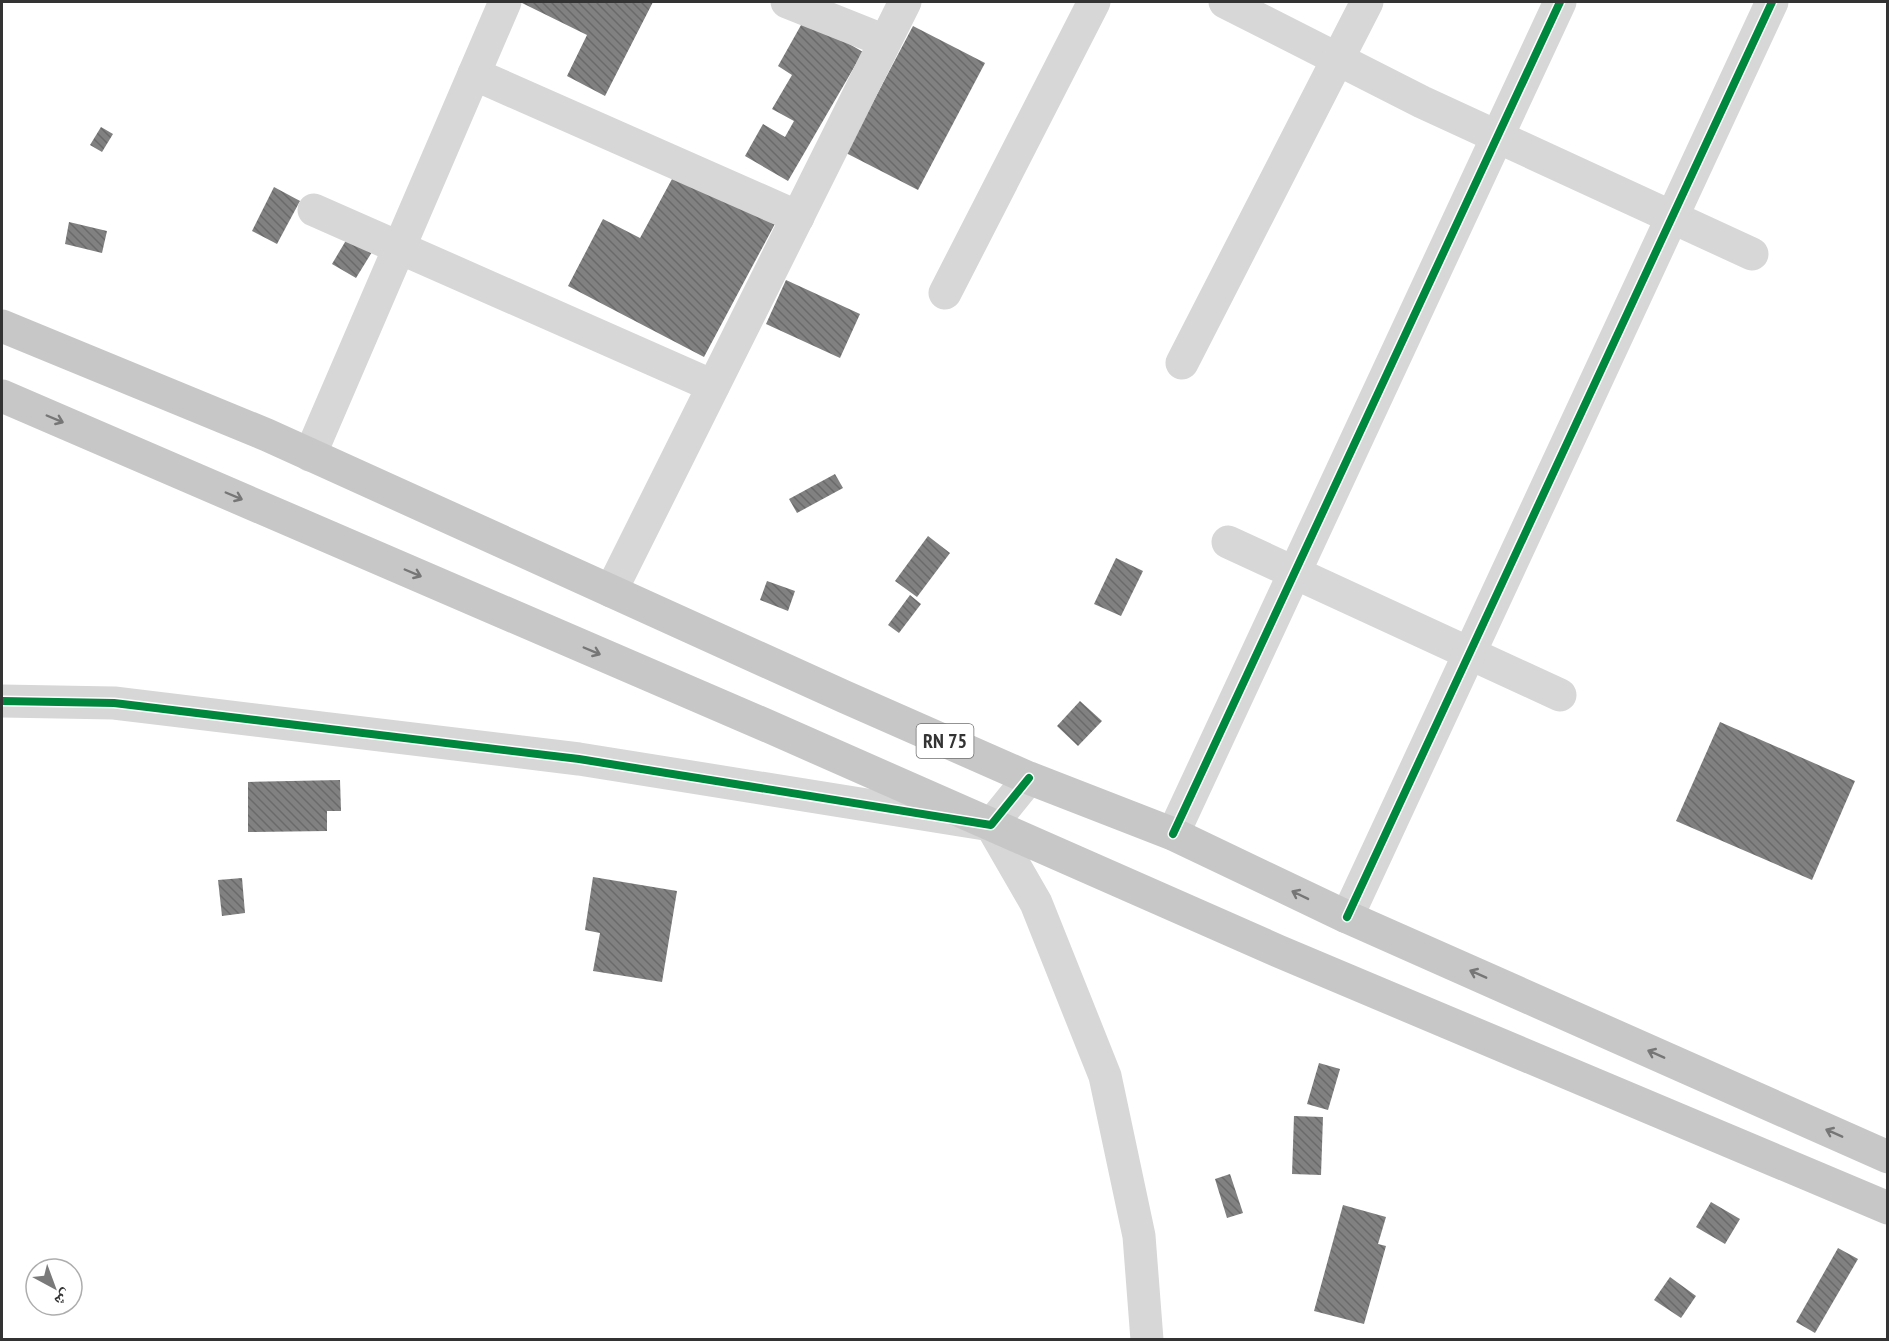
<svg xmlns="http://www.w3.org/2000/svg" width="1889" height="1341" viewBox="0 0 1889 1341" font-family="'PT Sans Narrow','Noto Naskh Arabic',sans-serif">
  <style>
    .building { fill: url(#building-back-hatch) }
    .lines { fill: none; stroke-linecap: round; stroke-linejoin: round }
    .minor { stroke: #d7d7d7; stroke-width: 33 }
    .trunk { stroke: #c7c7c7; stroke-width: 33 }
    .cycleway-casing { stroke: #fff; stroke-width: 11 }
    .cycleway { stroke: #00873e; stroke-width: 8 }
    .oneway { stroke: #767676 }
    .labels { text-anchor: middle; stroke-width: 6; stroke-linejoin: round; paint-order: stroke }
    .shield { fill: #fff; stroke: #707070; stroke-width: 1.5 }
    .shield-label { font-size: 20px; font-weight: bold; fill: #333 }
  </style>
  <defs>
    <pattern id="building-back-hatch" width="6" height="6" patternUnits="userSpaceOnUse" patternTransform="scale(1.5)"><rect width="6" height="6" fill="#818181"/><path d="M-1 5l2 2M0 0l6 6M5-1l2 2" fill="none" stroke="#6a6a6a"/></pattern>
  </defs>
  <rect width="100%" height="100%" fill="#fff"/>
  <g class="building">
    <path d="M520 2H653L605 96 567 76 587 35Z"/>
    <path d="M805 18 863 52 788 181 745 156 763 124 785 137 794 121 772 109 792 75 778 66Z"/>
    <path d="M913 26 985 63 918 190 846 153Z"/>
    <path d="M101 127 113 134 102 152 90 145Z"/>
    <path d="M678 168 777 220 704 357 568 286 603 219 640 238Z"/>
    <path d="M274 187 300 201 277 244 252 231Z"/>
    <path d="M69 222 107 231 102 253 65 244Z"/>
    <path d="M348 237 372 252 356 278 332 264Z"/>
    <path d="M786 280 860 314 840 358 766 324Z"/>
    <path d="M835 474 843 488 797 513 789 499Z"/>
    <path d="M928 536 950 553 917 597 895 581Z"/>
    <path d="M1116 558 1143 571 1121 616 1094 604Z"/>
    <path d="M767 581 795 591 788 611 760 600Z"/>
    <path d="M910 595 921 604 899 633 888 625Z"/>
    <path d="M1080 701 1102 721 1078 746 1057 726Z"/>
    <path d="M1720 722 1855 781 1812 880 1676 821Z"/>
    <path d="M340 780 341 811H327V831L248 832V782Z"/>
    <path d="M593 877 677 891 662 982 593 971 600 933 585 930Z"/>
    <path d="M242 878 245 913 222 916 218 880Z"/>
    <path d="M1319 1063 1340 1069 1328 1110 1307 1104Z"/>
    <path d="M1294 1116 1323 1117 1321 1175 1292 1174Z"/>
    <path d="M1230 1174 1243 1213 1227 1218 1215 1179Z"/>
    <path d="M1711 1202 1740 1219 1725 1244 1696 1227Z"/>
    <path d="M1343 1205 1386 1217 1378 1244 1386 1246 1364 1324 1314 1311Z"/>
    <path d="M1838 1248 1858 1259 1815 1333 1796 1322Z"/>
    <path d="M1670 1277 1696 1296 1681 1318 1654 1300Z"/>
  </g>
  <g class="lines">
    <g class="minor">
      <path d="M787 2 885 41"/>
      <path d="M1225 2 1422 102 1752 254"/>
      <path d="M474 74 798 217"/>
      <path d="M314 210 713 386"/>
      <path d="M945 293 1094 2"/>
      <path d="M1182 363 1367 2"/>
      <path d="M310 455 505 2"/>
      <path d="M1228 542 1560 695"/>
      <path d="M611 591 905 2"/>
      <path d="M2 701 114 703 579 759 991 825 1029 778"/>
      <path d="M991 825 1036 903 1105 1076 1139 1236 1147 1340"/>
      <path d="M1173 834 1560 2"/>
      <path d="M1347 917 1772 2"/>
    </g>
    <g class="trunk">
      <path d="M2 326 267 435 845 697 1029 778 1173 834 1347 917 1888 1157"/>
      <path d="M2 396 763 724 1278 951 1888 1208"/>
    </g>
    <defs>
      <g id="cycleway">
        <path d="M2 701 114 703 579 759 991 825 1029 778"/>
        <path d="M1173 834 1560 2"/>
        <path d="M1347 917 1772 2"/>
      </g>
    </defs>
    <use href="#cycleway" class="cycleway-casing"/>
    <use href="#cycleway" class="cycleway"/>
  </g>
  <defs><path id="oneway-shaft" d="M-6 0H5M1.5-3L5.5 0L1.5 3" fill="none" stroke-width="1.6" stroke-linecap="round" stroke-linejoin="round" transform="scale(1.5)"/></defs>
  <g class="oneway">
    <use href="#oneway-shaft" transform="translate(55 419) rotate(23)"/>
    <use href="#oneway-shaft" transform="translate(234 496) rotate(23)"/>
    <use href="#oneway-shaft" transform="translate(413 573) rotate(23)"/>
    <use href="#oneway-shaft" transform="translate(592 651) rotate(23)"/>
    <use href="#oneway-shaft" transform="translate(1300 895) rotate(-154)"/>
    <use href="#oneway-shaft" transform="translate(1478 974) rotate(-156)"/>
    <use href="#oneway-shaft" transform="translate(1656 1054) rotate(-156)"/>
    <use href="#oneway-shaft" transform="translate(1834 1133) rotate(-156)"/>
  </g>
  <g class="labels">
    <rect class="shield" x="916.5" y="724" width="57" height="34" rx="4.5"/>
    <g class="shield-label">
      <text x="945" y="748">RN 75</text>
    </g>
  </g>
  <rect width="1889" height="1341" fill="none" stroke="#333333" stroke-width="6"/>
  <g transform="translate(54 1287) rotate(139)"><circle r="28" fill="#ffffff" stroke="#adadad" stroke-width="1.5"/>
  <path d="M0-4.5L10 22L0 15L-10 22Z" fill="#7a7a7a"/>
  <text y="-9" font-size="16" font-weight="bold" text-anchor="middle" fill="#333333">ش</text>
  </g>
</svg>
